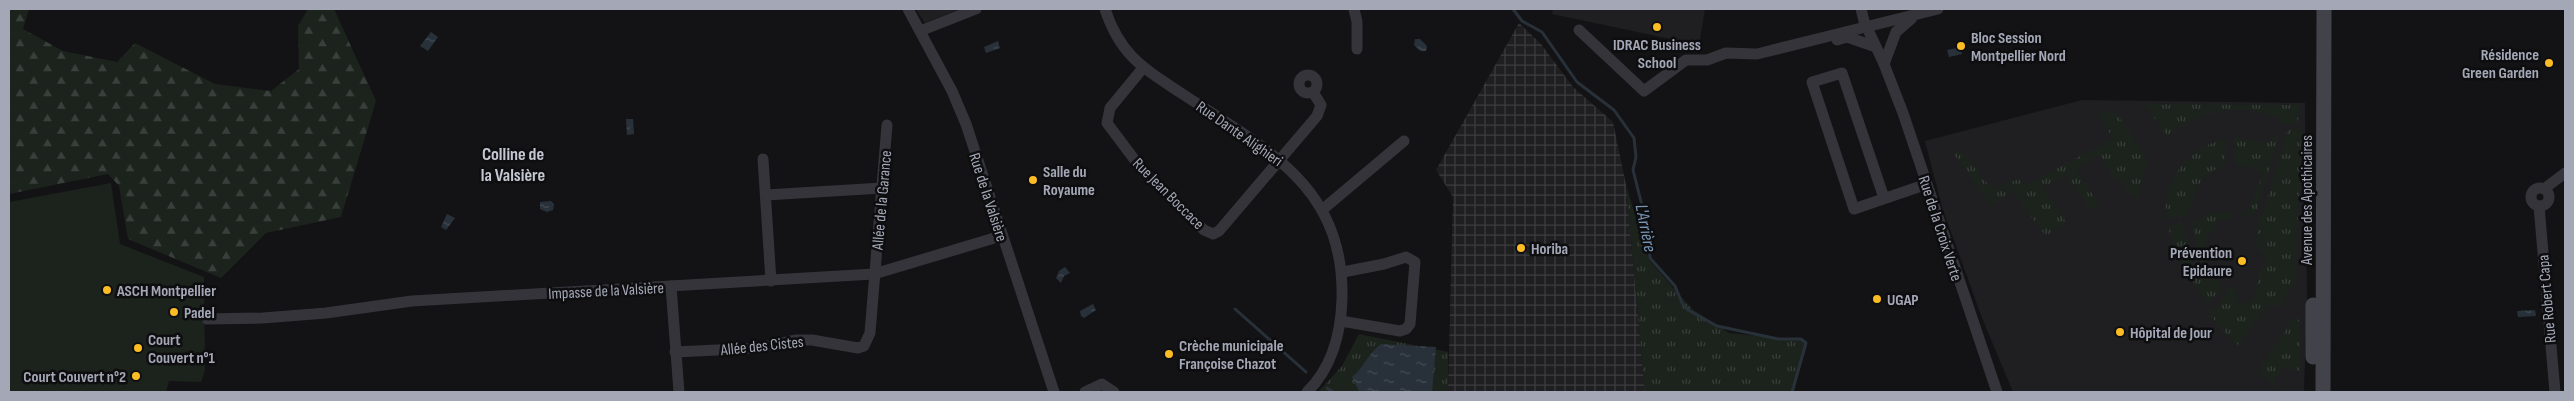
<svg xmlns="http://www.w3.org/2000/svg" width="2574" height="401" viewBox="0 0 2574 401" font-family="'Sofia Sans Condensed',sans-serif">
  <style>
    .built { fill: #1f1f22 }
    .industrial { fill: url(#industrial-grid) }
    .grass { fill: url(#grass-tufts) }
    .forest { fill: url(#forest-firs) }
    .pitch { fill: #1b231c }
    .water { fill: url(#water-ripples) }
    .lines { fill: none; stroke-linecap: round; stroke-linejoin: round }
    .stream { stroke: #283139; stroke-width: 3 }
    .minor { stroke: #34343a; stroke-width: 11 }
    .secondary { stroke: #42434a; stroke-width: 15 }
    .poi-dot { fill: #fcbc24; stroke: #0e0e10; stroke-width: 2 }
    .labels { text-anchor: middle; stroke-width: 5; stroke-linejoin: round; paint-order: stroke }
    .poi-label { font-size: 16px; font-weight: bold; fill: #a4a8b6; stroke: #0e0e10; text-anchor: start }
    .street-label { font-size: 16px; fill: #a4a8b6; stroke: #0e0e10 }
    .neighbourhood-label { font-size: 18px; font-weight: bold; fill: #c5c8d2; stroke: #0e0e10 }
    .water-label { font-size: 18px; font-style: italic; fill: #7895b3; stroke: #0e0e10 }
  </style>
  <defs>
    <pattern id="industrial-grid" width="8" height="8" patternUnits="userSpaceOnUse" patternTransform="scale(1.25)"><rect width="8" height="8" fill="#1f1f22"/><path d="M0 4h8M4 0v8" fill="none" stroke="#3d3d40"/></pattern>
    <pattern id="grass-tufts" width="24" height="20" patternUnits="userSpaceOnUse" patternTransform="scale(1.25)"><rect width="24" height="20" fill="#1b231c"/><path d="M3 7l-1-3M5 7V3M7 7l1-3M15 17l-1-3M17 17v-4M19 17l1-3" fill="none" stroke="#39403b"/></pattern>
    <pattern id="forest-firs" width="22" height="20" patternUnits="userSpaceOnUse" patternTransform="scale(1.25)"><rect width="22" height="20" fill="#1b231c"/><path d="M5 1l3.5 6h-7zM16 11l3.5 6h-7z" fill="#39403b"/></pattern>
    <pattern id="water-ripples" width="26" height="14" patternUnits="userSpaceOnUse" patternTransform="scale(1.25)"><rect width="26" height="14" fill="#283139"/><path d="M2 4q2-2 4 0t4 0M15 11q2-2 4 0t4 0" fill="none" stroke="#444c53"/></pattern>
  </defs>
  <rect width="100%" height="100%" fill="#131315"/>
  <g class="built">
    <path d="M916 9H960L925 23Z"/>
    <path d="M1553 9H1705L1699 45 1552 14Z"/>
    <path d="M2082 100 2305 103 2307 297 2304 392H2013L1982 318 1942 207 1925 141Z"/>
  </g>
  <path class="industrial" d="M1519 23 1541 44 1573 87 1613 122 1626 185 1645 392H1448L1453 197 1436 170Z"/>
  <g class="grass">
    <path d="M2144 104 2299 105 2298 123 2281 124 2282 120C2243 101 2201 109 2167 136Z"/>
    <path d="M2103 112 2120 114V118L2148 161 2137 198 2130 194 2120 179 2116 180 2098 155 2076 170 2099 204 2091 210 2065 174 2043 188 2066 222 2046 236 2012 191 1991 205 1954 154 1961 150 1989 186 1996 188 2019 179 2024 186 2113 139 2100 116Z"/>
    <path d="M2302 127 2295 281 2279 306 2268 305 2237 346 2208 313 2219 305 2228 289 2234 284 2239 304 2254 301 2259 271 2268 262 2256 245 2258 221 2265 208 2287 131Z"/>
    <path d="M2276 135 2279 136 2258 207 2254 214 2242 216V211L2249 208 2263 174 2261 171 2235 164 2234 137 2269 143Z"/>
    <path d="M2226 138 2225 163C2214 170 2201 178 2196 190 2192 200 2193 205 2186 216L2166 218C2163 178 2189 148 2226 138Z"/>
    <path d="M1626 185 1649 260 1692 309 1729 333 1807 341 1794 392H1645Z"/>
    <path d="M2230 211 2231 218 2220 220 2205 241 2208 267 2201 265 2192 224 2212 213Z"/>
    <path d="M2182 222 2194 268C2205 274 2222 278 2221 291L2207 304 2176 254 2168 227Z"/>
    <path d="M2295 318 2300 321V371L2284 367 2276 377 2273 385 2258 370 2288 327 2290 319Z"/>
    <path d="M1359 334 1448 352V392H1318L1342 366Z"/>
  </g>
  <path class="forest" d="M9 9H29L23 29 63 51 117 62 135 43 215 84 271 91 299 69 298 26 308 9H334L376 101 341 217 266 233 221 278 128 239 119 186 108 174 9 194Z"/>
  <path class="pitch" d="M111 183 120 244 204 277 205 370 201 382 169 381 166 392H9V202Z"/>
  <g class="water">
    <path d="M431 32 438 37 428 51 420 46Z"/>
    <path d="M1415 39H1420L1427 46 1426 51H1420L1414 45Z"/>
    <path d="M998 41 1000 48 986 53 984 47Z"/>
    <path d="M1961 47 1962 54 1949 57 1947 50Z"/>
    <path d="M626 119H633L634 134 627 135Z"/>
    <path d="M551 201 554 204 553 210 547 212 540 209V202Z"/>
    <path d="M447 214 455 218 446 230 441 227Z"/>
    <path d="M1065 267 1070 273 1064 276 1061 283 1056 278 1059 271Z"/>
    <path d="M1093 304 1096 310 1084 318 1081 316 1080 311Z"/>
    <path d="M2535 310 2536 316 2518 317 2517 311Z"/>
    <path d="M1381 344 1436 347 1432 392 1359 391 1352 377C1364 368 1368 353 1381 344Z"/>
  </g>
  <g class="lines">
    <g class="stream">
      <path d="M1513 9 1522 21 1542 32 1577 82 1614 110 1634 138 1636 157 1633 170 1647 225 1650 258 1675 286 1682 303 1688 310 1717 326 1778 339H1801L1806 343 1792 392"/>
      <path d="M1235 309 1306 372"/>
      <path d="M1327 388 1333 392"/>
    </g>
    <g class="minor">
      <path d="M908 9 952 91 966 124 1054 392"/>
      <path d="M1105 9C1120 55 1143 68 1181 93 1264 148 1345 185 1342 299 1341 332 1332 368 1307 392"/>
      <path d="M1354 9 1357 22V49"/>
      <path d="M1861 9 1864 21 1884 64 1903 113 1997 392"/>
      <path d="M1579 30 1644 91 1686 60H1707L1726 53 1757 54 1938 9"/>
      <path d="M920 31 976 9"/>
      <path d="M1837 40 1847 37 1876 47"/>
      <path d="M1884 64 1896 32 1912 18"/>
      <path d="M1143 68 1110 108 1107 123 1143 171 1204 230 1213 234 1219 231 1317 116 1321 105 1313 92"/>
      <circle cx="1308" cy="84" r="9"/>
      <path d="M763 159 771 281"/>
      <circle cx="2540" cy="197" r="9"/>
      <path d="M2544 189 2565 173"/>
      <path d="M766 195 882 188"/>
      <path d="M1884 198 1842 73 1812 82 1854 209 1927 184"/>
      <path d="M2539 206 2555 392"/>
      <path d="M1322 210 1404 141"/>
      <path d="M671 286 679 392"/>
      <path d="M207 319 263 318 326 313 412 301 874 274 1001 236"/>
      <path d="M1341 321 1400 331 1406 329 1410 324 1415 262 1406 257 1384 264 1343 272"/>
      <path d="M675 352 759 348 795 340H812L858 348 864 346 870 333 887 125"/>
      <path d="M1085 392 1102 384 1114 392"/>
    </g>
    <g class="secondary">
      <path d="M2313 305V357"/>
      <path d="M2323 392 2324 9"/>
    </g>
  </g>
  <g class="poi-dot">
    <circle cx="1657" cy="27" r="5"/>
    <circle cx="1961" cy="46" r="5"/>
    <circle cx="2549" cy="63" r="5"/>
    <circle cx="1033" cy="180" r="5"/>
    <circle cx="1521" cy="248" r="5"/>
    <circle cx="2242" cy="261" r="5"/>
    <circle cx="107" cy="290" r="5"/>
    <circle cx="1877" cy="299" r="5"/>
    <circle cx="174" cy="312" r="5"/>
    <circle cx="2120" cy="332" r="5"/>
    <circle cx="138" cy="348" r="5"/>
    <circle cx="1169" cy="354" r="5"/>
    <circle cx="136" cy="376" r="5"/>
  </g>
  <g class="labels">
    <g class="poi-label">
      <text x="1971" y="43">Bloc Session<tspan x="1971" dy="18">Montpellier Nord</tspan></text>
      <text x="1657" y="50" text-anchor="middle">IDRAC Business<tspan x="1657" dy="18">School</tspan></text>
      <text x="2539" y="60" text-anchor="end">Résidence<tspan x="2539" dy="18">Green Garden</tspan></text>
      <text x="1043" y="177">Salle du<tspan x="1043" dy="18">Royaume</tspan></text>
      <text x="1531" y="254">Horiba</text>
      <text x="2232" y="258" text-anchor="end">Prévention<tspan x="2232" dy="18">Epidaure</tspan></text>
      <text x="117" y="296">ASCH Montpellier</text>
      <text x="1887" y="305">UGAP</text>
      <text x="184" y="318">Padel</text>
      <text x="2130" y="338">Hôpital de Jour</text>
      <text x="148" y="345">Court<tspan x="148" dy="18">Couvert n°1</tspan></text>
      <text x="1179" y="351">Crèche municipale<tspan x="1179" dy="18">Françoise Chazot</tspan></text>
      <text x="126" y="382" text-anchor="end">Court Couvert n°2</text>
    </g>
    <g class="street-label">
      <text transform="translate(1240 133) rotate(35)" y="6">Rue Dante Alighieri</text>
      <text transform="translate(1169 193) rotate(45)" y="6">Rue Jean Boccace</text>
      <text transform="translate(989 197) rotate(72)" y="6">Rue de la Valsière</text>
      <text transform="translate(881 200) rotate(-85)" y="6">Allée de la Garance</text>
      <text transform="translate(2306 200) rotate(-90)" y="6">Avenue des Apothicaires</text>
      <text transform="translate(1941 228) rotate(72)" y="6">Rue de la Croix Verte</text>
      <text transform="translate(606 290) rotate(-3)" y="6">Impasse de la Valsière</text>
      <text transform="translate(2546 299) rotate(-95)" y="6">Rue Robert Capa</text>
      <text transform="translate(762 345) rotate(-6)" y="6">Allée des Cistes</text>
    </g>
    <g class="neighbourhood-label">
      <text x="513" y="160">Colline de<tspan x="513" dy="21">la Valsière</tspan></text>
    </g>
    <g class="water-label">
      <text transform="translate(1646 228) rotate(79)" y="6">L'Arrière</text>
    </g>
  </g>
  <rect width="2574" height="401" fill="none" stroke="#a4a8b6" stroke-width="20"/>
</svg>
